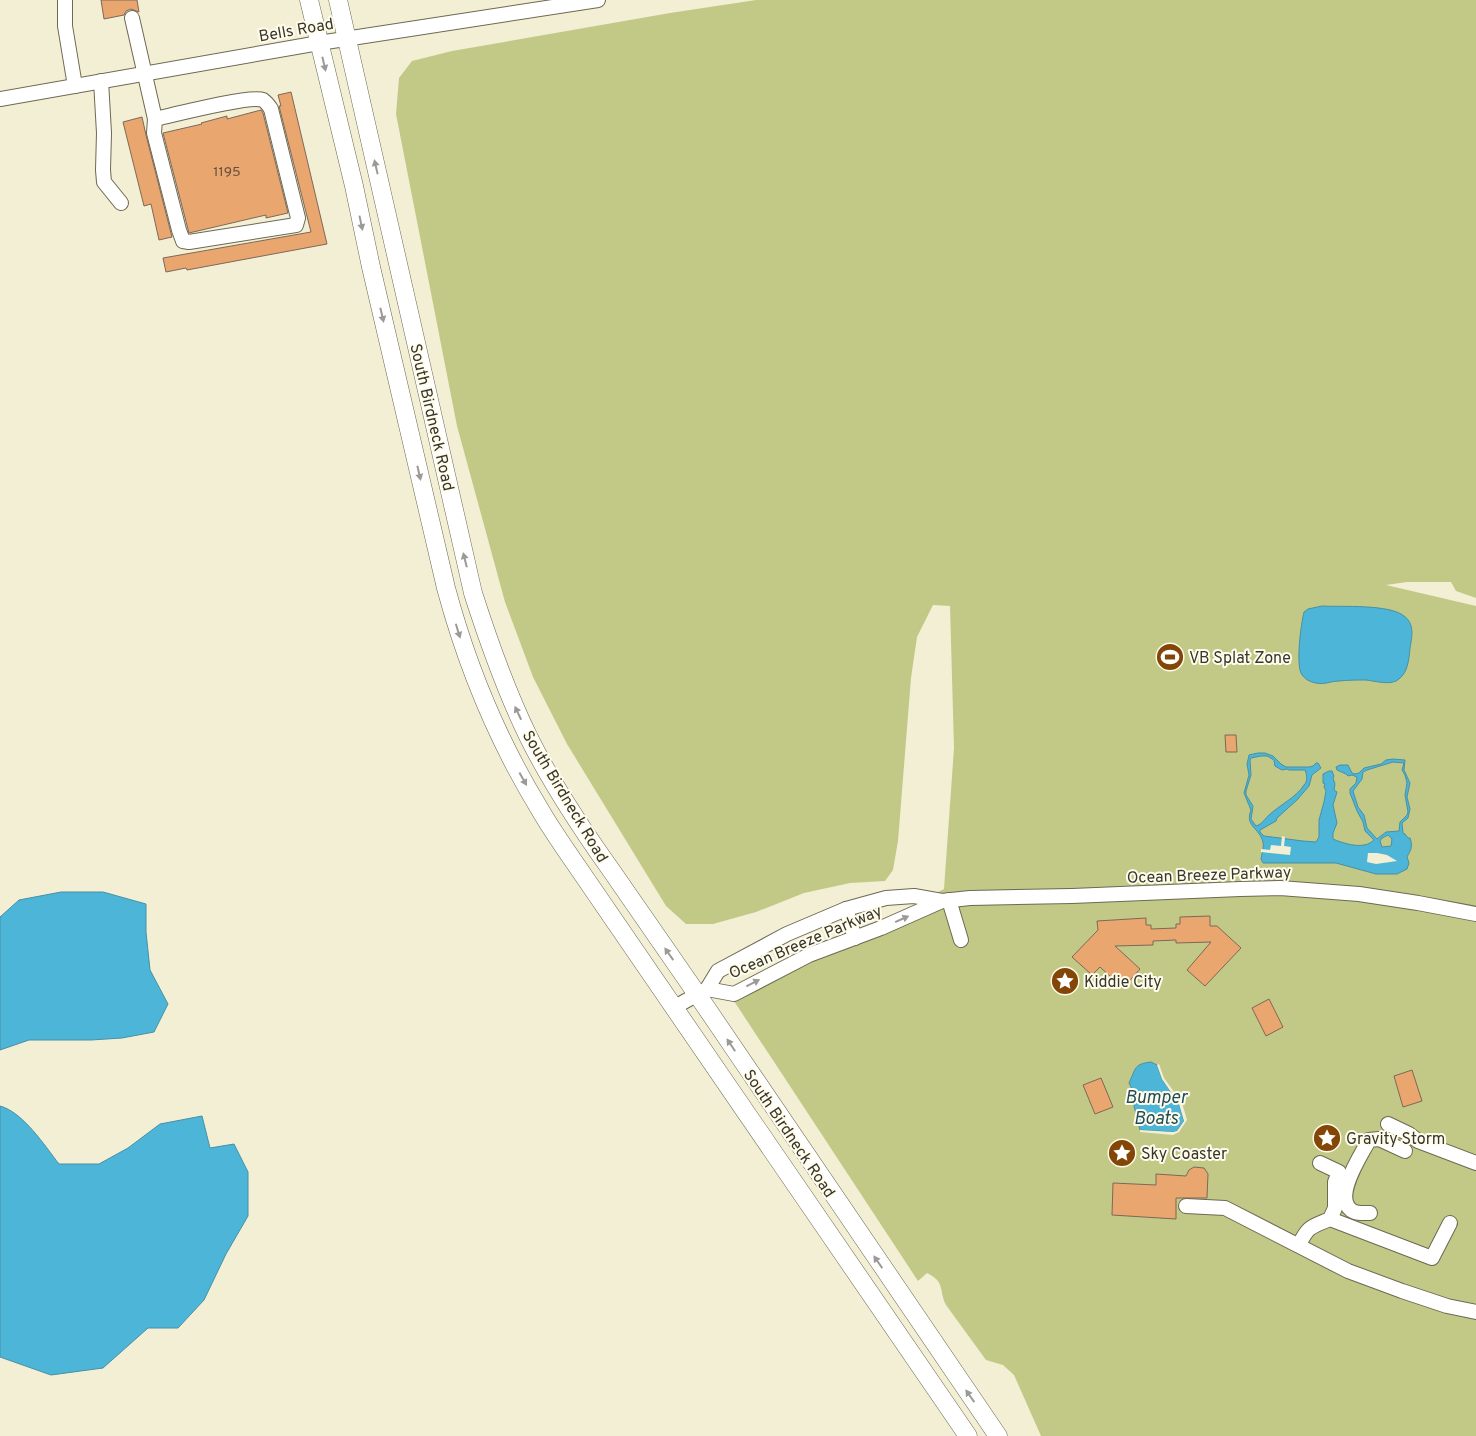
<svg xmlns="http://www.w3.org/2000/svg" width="1476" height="1436" viewBox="0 0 1476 1436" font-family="Overpass,sans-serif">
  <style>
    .green { fill: #c2c987 }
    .water { fill: #4db6d8; stroke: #4790a4; fill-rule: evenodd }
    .pier { fill: #f3efd5 }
    .building { fill: #eaa66f; stroke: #7d6859 }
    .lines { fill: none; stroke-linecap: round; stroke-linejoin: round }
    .minor-casing { stroke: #6d6952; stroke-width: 16 }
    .major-casing { stroke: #6d6952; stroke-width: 19 }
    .minor { stroke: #fff; stroke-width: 14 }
    .major { stroke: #fff; stroke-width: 18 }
    .oneway { fill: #9c9a96 }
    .labels { text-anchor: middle; stroke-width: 4; stroke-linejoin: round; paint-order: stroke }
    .number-label { font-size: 14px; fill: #64523d }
    .street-label { font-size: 16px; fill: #38362c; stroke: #fffcec }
    .poi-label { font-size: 16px; fill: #38362c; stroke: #fffcec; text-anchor: start }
    .water-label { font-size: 18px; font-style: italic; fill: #204d5c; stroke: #fffcec }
  </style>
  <rect width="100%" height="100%" fill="#f3efd5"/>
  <path class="green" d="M756 0H1476V598L1456 591 1451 582H1407L1386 585 1476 606V1436H1041L1014 1375 1003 1365 986 1360 946 1305C938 1288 946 1283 927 1273L918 1281 734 1001 944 889 954 748 950 606 933 605 917 637 911 678 898 841 893 870 885 881 850 883 804 893 756 912 713 924H686L666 906 567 744 533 677 505 602 457 426 396 114 399 78 412 61 452 51 670 13Z"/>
  <g class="water">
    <path d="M1322 606C1341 607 1390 604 1404 616 1415 624 1412 637 1410 648 1409 659 1408 672 1399 679 1392 686 1375 681 1366 680 1357 680 1348 680 1339 681 1331 681 1325 685 1316 683 1310 682 1304 679 1301 673 1296 661 1301 625 1304 612L1308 609Z"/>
    <path d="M1258 753H1265L1273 756 1281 764 1286 767H1309L1313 766 1316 763H1318L1321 768 1312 775 1309 786 1297 800 1277 818 1276 821 1260 830V832L1264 836 1303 841 1316 842 1319 837V820L1324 802 1326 791 1324 787 1325 784 1323 783V774L1329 771H1332L1334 776 1333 778 1335 784 1334 790 1337 792 1333 805 1337 823 1333 833V839C1345 844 1364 850 1374 840L1365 831 1363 822 1357 811 1350 793V789L1356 783 1357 777 1352 775 1348 776 1346 774 1337 770 1336 767 1340 765H1348L1352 773 1355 774 1359 773 1364 768 1381 764 1386 760 1393 759 1405 760 1404 770 1410 783 1407 797 1410 809 1408 818 1402 823 1403 833 1405 834 1408 838H1410C1413 846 1411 850 1407 857L1409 863 1407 869 1397 874H1376L1336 863H1263L1261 859C1262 852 1265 846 1262 839 1257 827 1245 825 1251 810L1244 793 1249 775 1247 764 1249 755ZM1261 756H1267L1274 760 1275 766 1282 770 1287 769 1289 770H1305C1307 775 1308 781 1304 785 1297 797 1278 806 1268 816 1263 821 1262 824 1256 826L1251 819 1253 806 1246 795V791L1251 775 1250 760 1251 758ZM1393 762 1404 763 1402 770 1405 775 1407 783 1405 795 1408 812 1407 815 1400 822 1399 831 1386 832 1377 839 1367 828 1364 815 1358 807 1353 791 1362 779 1363 772 1367 770ZM1388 835 1392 839 1391 846 1382 847 1380 841 1382 838Z"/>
    <path d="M61 892H103L146 904V932L150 970 168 1004 154 1032 122 1038 91 1040H29L0 1050V917L19 900Z"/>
    <path d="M1151 1062 1157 1065 1162 1079 1179 1104 1184 1121 1177 1131 1173 1132 1140 1130 1134 1106 1135 1095 1129 1083C1136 1068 1134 1064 1151 1062Z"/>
    <path d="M0 1106C23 1112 45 1146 59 1164H99L128 1148 160 1124 202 1116 210 1148 234 1144 248 1172V1216L226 1254 204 1300 178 1328H148L103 1368 51 1375 0 1357Z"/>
  </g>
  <g class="pier">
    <path d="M1282 836 1285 837 1284 846 1291 847 1290 855 1261 852V849L1270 850 1271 845 1281 846Z"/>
    <path d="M1368 853H1377L1387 855 1397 861 1376 864 1367 862Z"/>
    <path d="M1159 1064 1164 1078 1182 1103 1187 1120 1179 1132 1173 1135 1140 1132V1130L1173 1132 1177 1131 1184 1121 1179 1104 1162 1079 1157 1065Z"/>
  </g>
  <g class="building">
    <path d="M101 0H137L139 12 131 9 126 11 124 15 104 19Z"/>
    <path d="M291 92 327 244 187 270 186 268 166 272 163 258 311 232 279 106H281L278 95Z"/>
    <path d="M261 110 263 113 288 213 266 218V215L189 233 163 133 202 124 201 123 227 116V119Z"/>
    <path d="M142 117 146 135 172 237 159 240 151 204 144 206 123 122Z"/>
    <path d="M1225 735H1236L1237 752H1226Z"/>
    <path d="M1210 916V926H1217L1241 948 1205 986 1187 970 1211 942 1176 943V940L1153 941V945L1115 946 1140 969 1123 988 1100 967 1092 975 1072 957 1098 930 1097 921 1146 918V925H1151V929L1176 928V924H1180V917Z"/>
    <path d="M1269 999 1283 1027 1266 1036 1252 1008Z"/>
    <path d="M1412 1070 1422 1101 1403 1107 1394 1076Z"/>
    <path d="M1101 1078 1113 1107 1095 1114 1083 1085Z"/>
    <path d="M1194 1167 1204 1168 1208 1174 1207 1198H1176V1219L1112 1215 1113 1183 1156 1185V1174L1186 1176 1189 1170Z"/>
  </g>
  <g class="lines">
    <defs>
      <g id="minor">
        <path d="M65 0V26L75 86"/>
        <path d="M132 18 155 119 154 133 179 230 183 241 189 242 296 225 298 218 271 109C269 106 266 102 263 100 250 95 173 115 155 119"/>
        <path d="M101 81 104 133 103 170 104 182 121 203"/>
        <path d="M0 99 319 43 598 0"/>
        <path d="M949 900 961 940"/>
        <path d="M846 909 855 938"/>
        <path d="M707 989 734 994 809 955 881 928 942 901"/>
        <path d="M673 1008 707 989 718 971 787 934 846 909 886 898 914 896 942 901 970 898 1072 896 1240 889 1280 888 1359 894 1418 903 1476 914"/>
        <path d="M1388 1124 1409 1134 1418 1141 1476 1163"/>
        <path d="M1186 1206 1225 1208 1348 1271 1402 1291 1447 1306 1476 1312"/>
        <path d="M1370 1213C1364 1213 1356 1214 1351 1210 1333 1196 1362 1154 1369 1140L1379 1139 1405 1151"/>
        <path d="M1330 1219 1432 1258 1450 1223"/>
        <path d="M1299 1245C1308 1226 1311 1227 1330 1219L1335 1208V1182L1339 1172 1320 1163"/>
      </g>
      <g id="major">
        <path d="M309 0 354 186 371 267 446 588C467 666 497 739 539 808 555 836 574 861 592 888L968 1436"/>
        <path d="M338 0 473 593C489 643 506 691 529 738 552 784 581 828 611 870 640 912 670 955 699 997 798 1144 898 1290 998 1436"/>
      </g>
    </defs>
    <use href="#minor" class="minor-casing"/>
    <use href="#major" class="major-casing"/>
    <use href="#minor" class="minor"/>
    <use href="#major" class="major"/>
  </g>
  <defs><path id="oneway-solid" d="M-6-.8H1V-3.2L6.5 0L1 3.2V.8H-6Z" transform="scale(1.25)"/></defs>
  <g class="oneway">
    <use href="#oneway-solid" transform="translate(324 64) rotate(77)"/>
    <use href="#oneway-solid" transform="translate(376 167) rotate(-103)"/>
    <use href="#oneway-solid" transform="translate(361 223) rotate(78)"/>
    <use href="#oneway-solid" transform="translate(382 315) rotate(77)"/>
    <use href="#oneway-solid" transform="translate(419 473) rotate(77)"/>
    <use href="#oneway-solid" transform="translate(465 560) rotate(-104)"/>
    <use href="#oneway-solid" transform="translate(458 631) rotate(73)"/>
    <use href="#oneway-solid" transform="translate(518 713) rotate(-115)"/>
    <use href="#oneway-solid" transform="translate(523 779) rotate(61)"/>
    <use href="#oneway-solid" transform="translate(902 919) rotate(-24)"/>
    <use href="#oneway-solid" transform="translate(669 954) rotate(-125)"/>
    <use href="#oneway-solid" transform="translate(753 983) rotate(-27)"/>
    <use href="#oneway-solid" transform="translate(731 1045) rotate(-124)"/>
    <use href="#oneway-solid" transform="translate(878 1262) rotate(-125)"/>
    <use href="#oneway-solid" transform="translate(970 1396) rotate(-125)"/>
  </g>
  <defs>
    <symbol id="stadium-disc" viewBox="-11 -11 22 22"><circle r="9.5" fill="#844607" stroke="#fffcec"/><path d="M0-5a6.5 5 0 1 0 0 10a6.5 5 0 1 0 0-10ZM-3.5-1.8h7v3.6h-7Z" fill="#fff"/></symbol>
    <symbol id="sight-disc" viewBox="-11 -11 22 22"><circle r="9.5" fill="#844607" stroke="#fffcec"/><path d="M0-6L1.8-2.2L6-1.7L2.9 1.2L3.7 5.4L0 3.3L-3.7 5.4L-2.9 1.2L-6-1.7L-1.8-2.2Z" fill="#fff"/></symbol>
  </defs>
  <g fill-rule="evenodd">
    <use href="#stadium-disc" x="1154" y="641" width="32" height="32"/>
    <use href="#sight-disc" x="1049" y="965" width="32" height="32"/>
    <use href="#sight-disc" x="1311" y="1122" width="32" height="32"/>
    <use href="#sight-disc" x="1106" y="1137" width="32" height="32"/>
  </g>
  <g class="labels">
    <g class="number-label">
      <text x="227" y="176">1195</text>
    </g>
    <g class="street-label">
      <text transform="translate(296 29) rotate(-10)" y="6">Bells Road</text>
      <text transform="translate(433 417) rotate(77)" y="6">South Birdneck Road</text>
      <text transform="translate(566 796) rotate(59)" y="6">South Birdneck Road</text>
      <text transform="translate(1209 874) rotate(-2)" y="6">Ocean Breeze Parkway</text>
      <text transform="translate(805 941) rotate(-23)" y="6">Ocean Breeze Parkway</text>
      <text transform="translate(790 1133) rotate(56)" y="6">South Birdneck Road</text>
    </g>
    <g class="poi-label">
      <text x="1189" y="663">VB Splat Zone</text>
      <text x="1084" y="987">Kiddie City</text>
      <text x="1346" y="1144">Gravity Storm</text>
      <text x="1141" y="1159">Sky Coaster</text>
    </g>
    <g class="water-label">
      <text x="1156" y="1103">Bumper<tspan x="1156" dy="21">Boats</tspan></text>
    </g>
  </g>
</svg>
